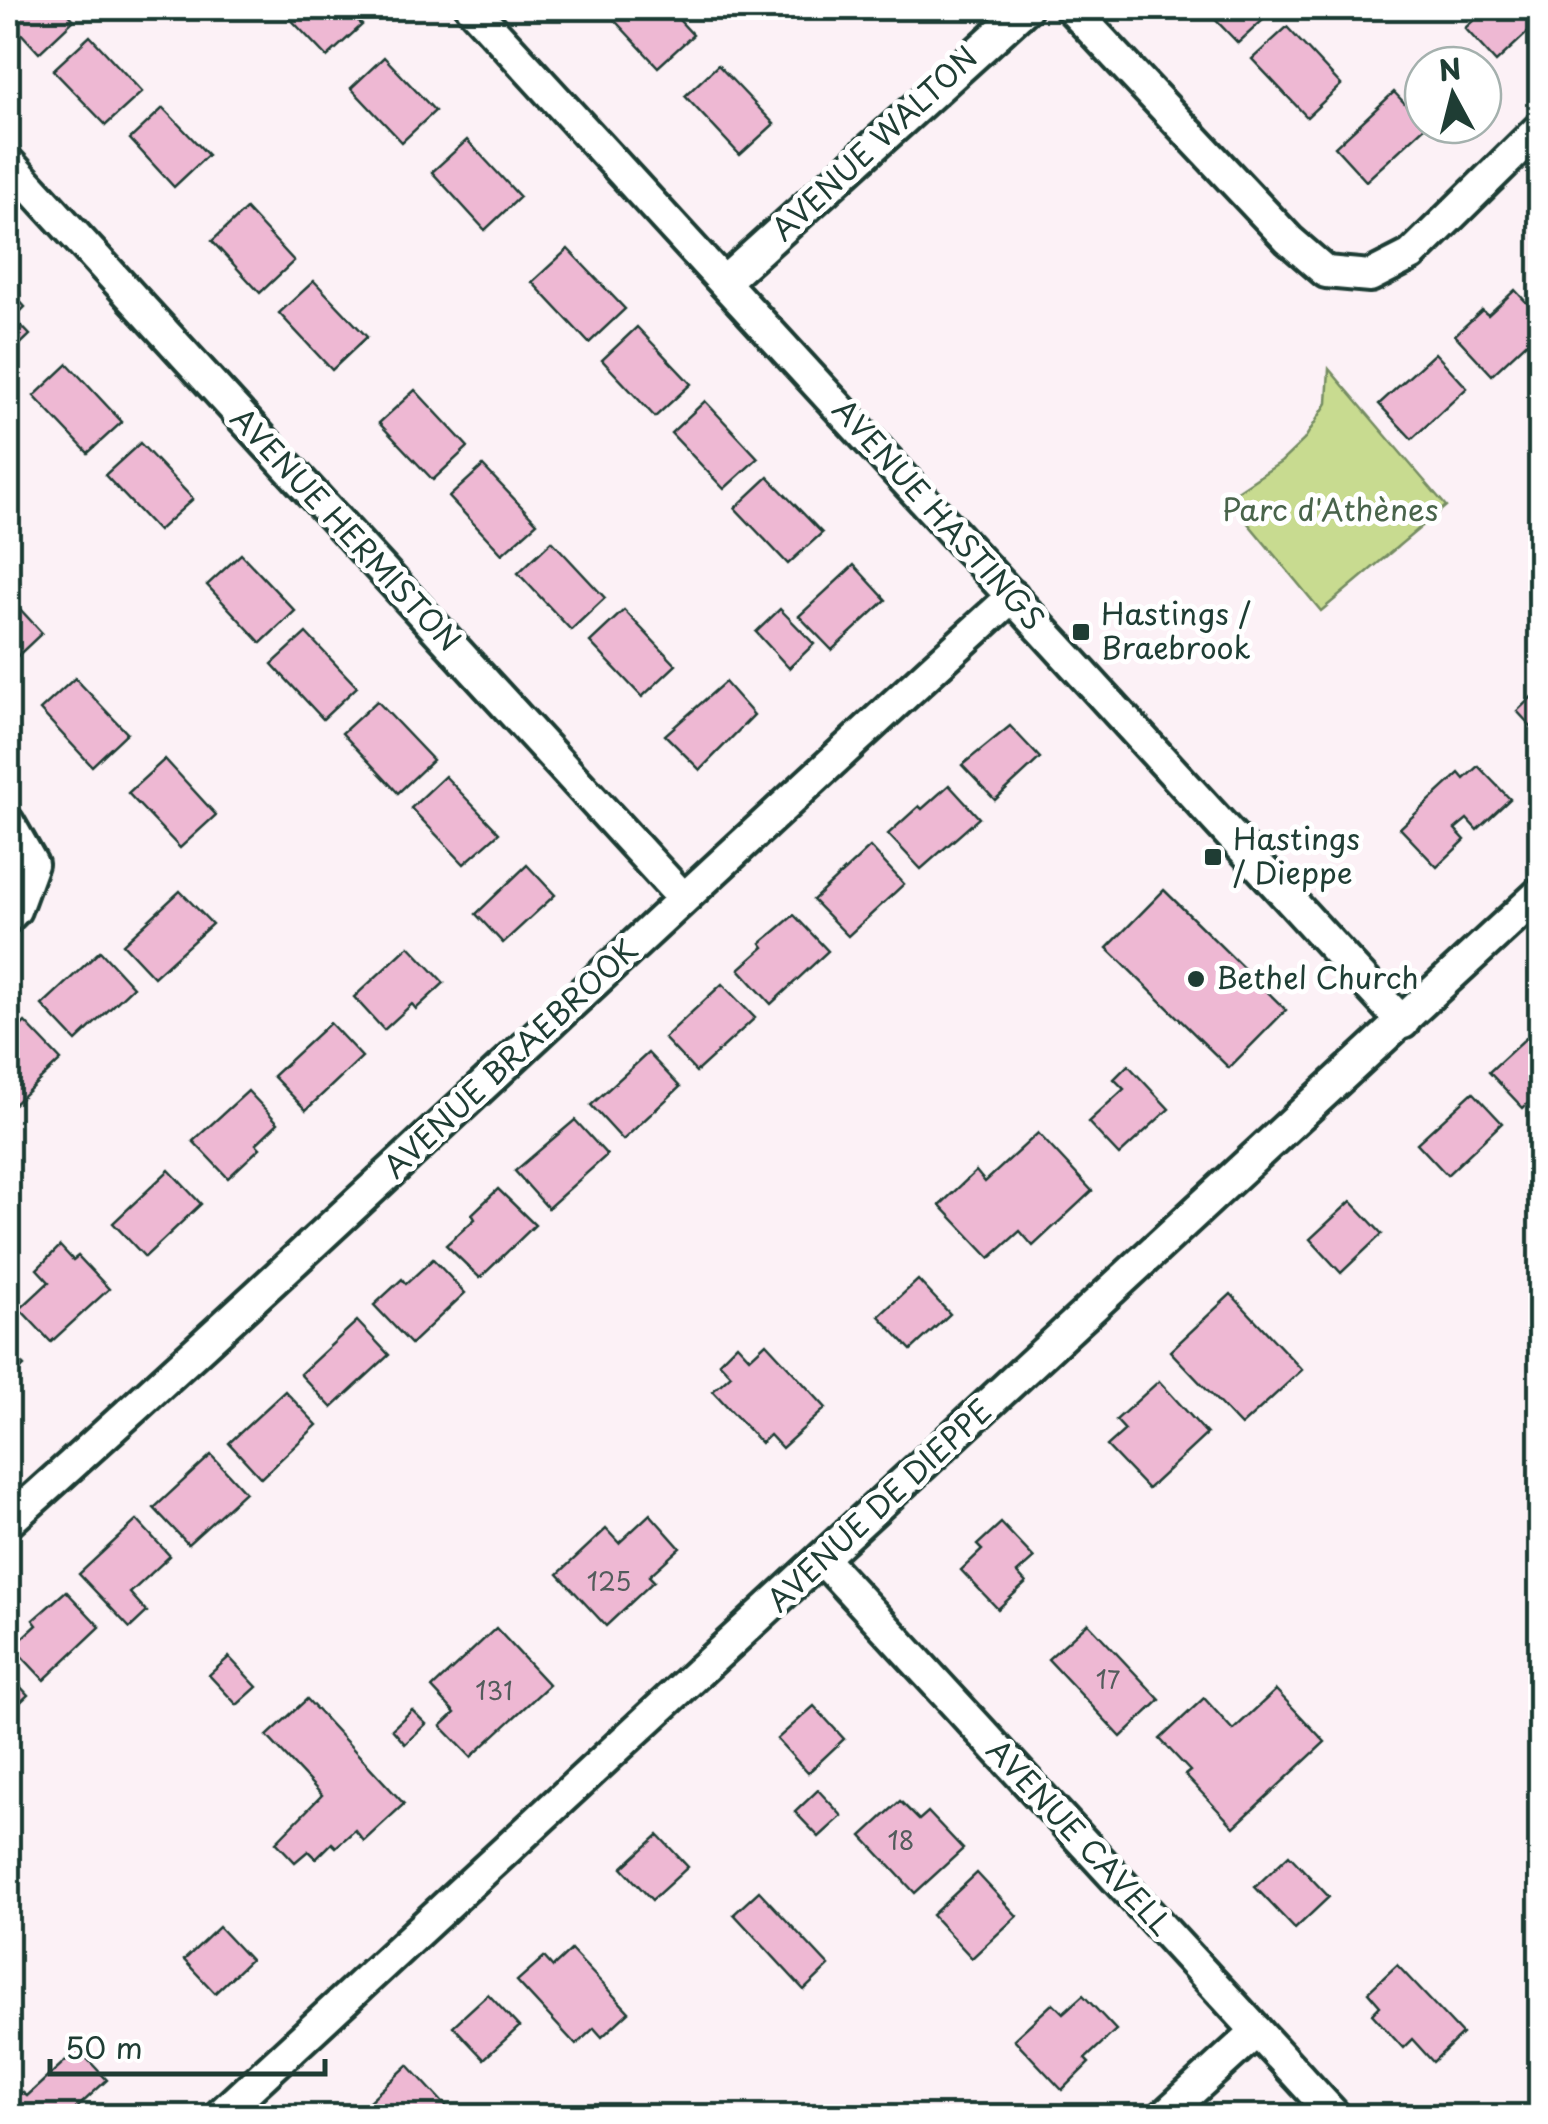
<svg xmlns="http://www.w3.org/2000/svg" width="1548" height="2124" viewBox="0 0 1548 2124" font-family="'Playpen Sans',sans-serif">
  <style>
    .green { fill: #c8db90; stroke: #748c62; stroke-width: 2.5 }
    .building { fill: #eeb8d3; stroke: #1f3d34; stroke-width: 2.5 }
    .lines { fill: none; stroke-linecap: round; stroke-linejoin: round }
    .street-casing { stroke: #1f3d34; stroke-width: 38 }
    .street { stroke: #fff; stroke-width: 30 }
    .poi-dot { fill: #1f3d34; stroke: #fff; stroke-width: 4 }
    .labels { text-anchor: middle; stroke-width: 10; stroke-linejoin: round; paint-order: stroke }
    .number-label { font-size: 25px; fill: #535c5c }
    .street-label { font-size: 30px; fill: #1f3d34; stroke: #fff }
    .park-label { font-size: 30px; fill: #49644b; stroke: #fff }
    .poi-label { font-size: 30px; fill: #1f3d34; stroke: #fff; text-anchor: start }
  </style>
  <rect width="100%" height="100%" fill="#fcf1f6"/>
  <filter id="ink" filterUnits="userSpaceOnUse"><feTurbulence type="fractalNoise" baseFrequency=".01" numOctaves="2"/><feDisplacementMap in="SourceGraphic" scale="20" xChannelSelector="R" yChannelSelector="G"/><feConvolveMatrix kernelMatrix="1 2 1 2 8 2 1 2 1" color-interpolation-filters="sRGB"/></filter>
  <g filter="url(#ink)">
    <path class="green" d="M1329 369 1446 506 1321 611 1227 498 1281 462 1304 440 1327 403Z"/>
    <g class="building">
      <path d="M8 8H63L74 20 39 53 8 19Z"/>
      <path d="M280 8H345L362 25 327 57Z"/>
      <path d="M610 8H668L693 35 658 67 606 11Z"/>
      <path d="M1204 8H1273L1275 9 1238 43Z"/>
      <path d="M1487 8H1540V21L1496 62 1465 28Z"/>
      <path d="M1287 27 1341 85 1307 117 1252 59Z"/>
      <path d="M90 36 142 92 106 125 53 70Z"/>
      <path d="M384 57 435 111 402 142 351 88Z"/>
      <path d="M718 65 774 124 740 155 685 96Z"/>
      <path d="M1394 92 1426 126 1366 181 1335 147Z"/>
      <path d="M163 108 208 155 174 187 130 139Z"/>
      <path d="M467 140 520 197 485 230 432 172Z"/>
      <path d="M246 209 294 261 260 293 212 241Z"/>
      <path d="M568 249 625 309 589 343 532 282Z"/>
      <path d="M314 281 367 337 332 370 279 313Z"/>
      <path d="M8 288 25 307 14 318 30 335 8 356Z"/>
      <path d="M1515 290 1540 317V330L1492 375 1455 335 1482 310 1488 315Z"/>
      <path d="M637 327 691 384 655 417 602 360Z"/>
      <path d="M1435 353 1467 388 1412 439 1379 404Z"/>
      <path d="M68 364 122 422 88 453 34 396Z"/>
      <path d="M415 390 468 447 433 480 379 423Z"/>
      <path d="M705 401 758 458 724 489 671 433Z"/>
      <path d="M140 443 193 499 158 531 105 475Z"/>
      <path d="M483 466 537 523 502 554 449 497Z"/>
      <path d="M768 477 822 533 788 564 735 508Z"/>
      <path d="M552 541 605 598 571 630 518 573Z"/>
      <path d="M241 554 295 611 261 643 207 585Z"/>
      <path d="M854 565 886 600 832 650 799 616Z"/>
      <path d="M8 596 42 633 8 665Z"/>
      <path d="M780 609 814 644 789 668 756 632Z"/>
      <path d="M624 610 676 665 642 697 590 642Z"/>
      <path d="M306 633 357 687 323 719 272 664Z"/>
      <path d="M75 678 127 733 92 766 40 710Z"/>
      <path d="M725 682 754 715 700 770 665 735Z"/>
      <path d="M1540 689V736L1517 711Z"/>
      <path d="M377 701 433 760 398 793 342 733Z"/>
      <path d="M1010 726 1040 758 995 800 962 765Z"/>
      <path d="M165 759 216 815 180 848 128 793Z"/>
      <path d="M1478 766 1510 799 1477 830 1467 819 1455 829 1465 840 1437 867 1400 828 1459 773 1464 779Z"/>
      <path d="M445 776 499 833 464 864 411 808Z"/>
      <path d="M949 785 979 818 921 869 888 834 919 806 922 809Z"/>
      <path d="M870 847 904 884 848 936 813 900Z"/>
      <path d="M527 865 555 895 503 943 476 914Z"/>
      <path d="M1164 890 1286 1010 1229 1068 1107 948Z"/>
      <path d="M180 891 212 924 154 977 123 944Z"/>
      <path d="M794 915 828 951 771 1004 739 969 764 947 761 943Z"/>
      <path d="M409 946 444 983 416 1009 412 1004 384 1030 354 997Z"/>
      <path d="M100 951 133 987 76 1041 42 1005Z"/>
      <path d="M722 984 755 1018 696 1072 664 1038Z"/>
      <path d="M25 1022 61 1060 8 1110V1039Z"/>
      <path d="M330 1023 362 1057 306 1110 273 1076Z"/>
      <path d="M1540 1025V1092L1523 1108 1489 1072Z"/>
      <path d="M648 1053 680 1087 623 1140 591 1105Z"/>
      <path d="M1128 1065 1169 1109 1119 1155 1088 1122 1124 1089 1114 1079Z"/>
      <path d="M248 1091 278 1123 256 1144 260 1148 228 1178 193 1141Z"/>
      <path d="M1473 1092 1502 1123 1447 1175 1417 1143Z"/>
      <path d="M575 1120 607 1155 548 1208 515 1171Z"/>
      <path d="M1038 1133 1092 1191 1033 1246 1020 1231 990 1258 940 1205 976 1171 985 1182Z"/>
      <path d="M169 1170 201 1204 145 1257 113 1223Z"/>
      <path d="M498 1189 535 1225 480 1278 446 1245 475 1219 472 1214Z"/>
      <path d="M1351 1201 1382 1234 1341 1273 1310 1239Z"/>
      <path d="M60 1246 73 1260 78 1256 109 1289 51 1342 20 1309 49 1282 37 1269Z"/>
      <path d="M433 1259 465 1293 411 1344 374 1305 402 1279 406 1284Z"/>
      <path d="M918 1280 950 1314 911 1350 879 1316Z"/>
      <path d="M1231 1294 1302 1370 1241 1426 1170 1351Z"/>
      <path d="M357 1321 389 1355 332 1408 300 1374Z"/>
      <path d="M766 1343 826 1408 782 1448 770 1435 761 1443 713 1391 731 1375 719 1362 737 1344 750 1358Z"/>
      <path d="M8 1348 24 1366 8 1381Z"/>
      <path d="M1159 1381 1207 1434 1148 1489 1107 1446 1125 1430 1116 1420Z"/>
      <path d="M285 1391 317 1425 261 1478 229 1443Z"/>
      <path d="M211 1455 245 1492 188 1544 154 1508Z"/>
      <path d="M650 1514 680 1548 649 1576 654 1581 606 1626 558 1574 606 1529 619 1543Z"/>
      <path d="M137 1520 170 1556 130 1593 147 1612 130 1628 79 1574Z"/>
      <path d="M1001 1523 1034 1558 1017 1573 1026 1583 998 1609 961 1570 982 1550 977 1545Z"/>
      <path d="M66 1591 100 1627 44 1680 13 1647 37 1625 33 1620Z"/>
      <path d="M1088 1623 1160 1700 1121 1737 1048 1659Z"/>
      <path d="M496 1628 549 1685 471 1757 441 1726 455 1713 432 1688Z"/>
      <path d="M229 1657 257 1687 237 1705 209 1675Z"/>
      <path d="M8 1673 28 1695 8 1714Z"/>
      <path d="M1276 1690 1325 1742 1234 1827 1185 1775 1190 1771 1160 1739 1204 1698 1233 1730Z"/>
      <path d="M307 1699 404 1804 364 1841 355 1830 336 1847 332 1843 316 1859 308 1851 295 1862 276 1842 322 1795 267 1736Z"/>
      <path d="M814 1706 844 1739 808 1773 777 1739Z"/>
      <path d="M412 1710 426 1724 405 1744 392 1729Z"/>
      <path d="M818 1790 842 1816 819 1837 795 1812Z"/>
      <path d="M900 1801 919 1820 928 1812 963 1849 915 1893 862 1836Z"/>
      <path d="M658 1835 688 1867 652 1900 622 1868Z"/>
      <path d="M1289 1855 1329 1897 1295 1929 1255 1887Z"/>
      <path d="M977 1873 1017 1916 972 1958 932 1915Z"/>
      <path d="M759 1891 829 1966 804 1990 734 1914Z"/>
      <path d="M219 1927 250 1960 215 1993 184 1960Z"/>
      <path d="M571 1950 629 2012 602 2037 594 2028 576 2045 517 1981 544 1957 553 1967Z"/>
      <path d="M1397 1965 1462 2034 1433 2062 1412 2039 1403 2048 1372 2014 1380 2006 1368 1992Z"/>
      <path d="M488 1994 519 2027 484 2059 453 2026Z"/>
      <path d="M1083 1995 1116 2030 1085 2059 1089 2063 1062 2090 1014 2039 1053 2003 1063 2013Z"/>
      <path d="M78 2049 107 2080 70 2114 72 2116H8V2105L22 2092 27 2096Z"/>
      <path d="M408 2065 455 2116H353L365 2105Z"/>
    </g>
    <g class="lines">
      <defs>
        <g id="street">
          <path d="M472 8 1403 1023"/>
          <path d="M1071 8 1289 240 1326 272 1370 276 1411 255 1540 128"/>
          <path d="M8 162 683 898"/>
          <path d="M725 281 1026 8"/>
          <path d="M8 822 32 864 15 910 8 917"/>
          <path d="M8 1522C347 1218 675 902 1013 596"/>
          <path d="M822 1559 1335 2116"/>
          <path d="M219 2116 1540 893"/>
          <path d="M1164 2116 1257 2031"/>
        </g>
      </defs>
      <use href="#street" class="street-casing"/>
      <use href="#street" class="street"/>
    </g>
  </g>
  <g class="poi-dot">
    <rect x="1071" y="622" width="20" height="20" rx="5"/>
    <rect x="1203" y="847" width="20" height="20" rx="5"/>
    <circle cx="1196" cy="979" r="10"/>
  </g>
  <g class="labels">
    <g class="number-label">
      <text x="609" y="1591">125</text>
      <text x="1108" y="1689">17</text>
      <text x="494" y="1700">131</text>
      <text x="901" y="1850">18</text>
    </g>
    <g class="street-label">
      <text transform="translate(875 144) rotate(-43)" y="10">AVENUE WALTON</text>
      <text transform="translate(938 515) rotate(48)" y="10">AVENUE HASTINGS</text>
      <text transform="translate(345 530) rotate(47)" y="10">AVENUE HERMISTON</text>
      <text transform="translate(511 1059) rotate(-43)" y="10">AVENUE BRAEBROOK</text>
      <text transform="translate(880 1506) rotate(-43)" y="10">AVENUE DE DIEPPE</text>
      <text transform="translate(1079 1838) rotate(47)" y="10">AVENUE CAVELL</text>
    </g>
    <g class="park-label">
      <text x="1330" y="521">Parc d'Athènes</text>
    </g>
    <g class="poi-label">
      <text x="1101" y="625">Hastings /<tspan x="1101" dy="34">Braebrook</tspan></text>
      <text x="1233" y="850">Hastings<tspan x="1233" dy="34">/ Dieppe</tspan></text>
      <text x="1216" y="989">Bethel Church</text>
    </g>
  </g>
  <rect width="1548" height="2124" fill="none" stroke="#fff" stroke-width="40"/>
  <rect x="20" y="20" width="1508" height="2084" fill="none" stroke="#1f3d34" stroke-width="4" filter="url(#ink)"/>
  <g transform="translate(1453 95) rotate(353)"><circle r="48" fill="#ffffff" stroke="#a5b1ae" stroke-width="2.5"/>
  <path d="M0-8L18 38L0 25L-18 38Z" fill="#1f3d34"/>
  <text y="-15" font-size="28" font-weight="bold" text-anchor="middle" fill="#1f3d34">N</text>
  </g>
  <path d="M50 2059v15h275v-15" fill="none" stroke="#1f3d34" stroke-width="5"/>
  <text x="65" y="2059" font-size="30" fill="#1f3d34" stroke="#ffffff" stroke-width="8" paint-order="stroke">50 m</text>
</svg>
